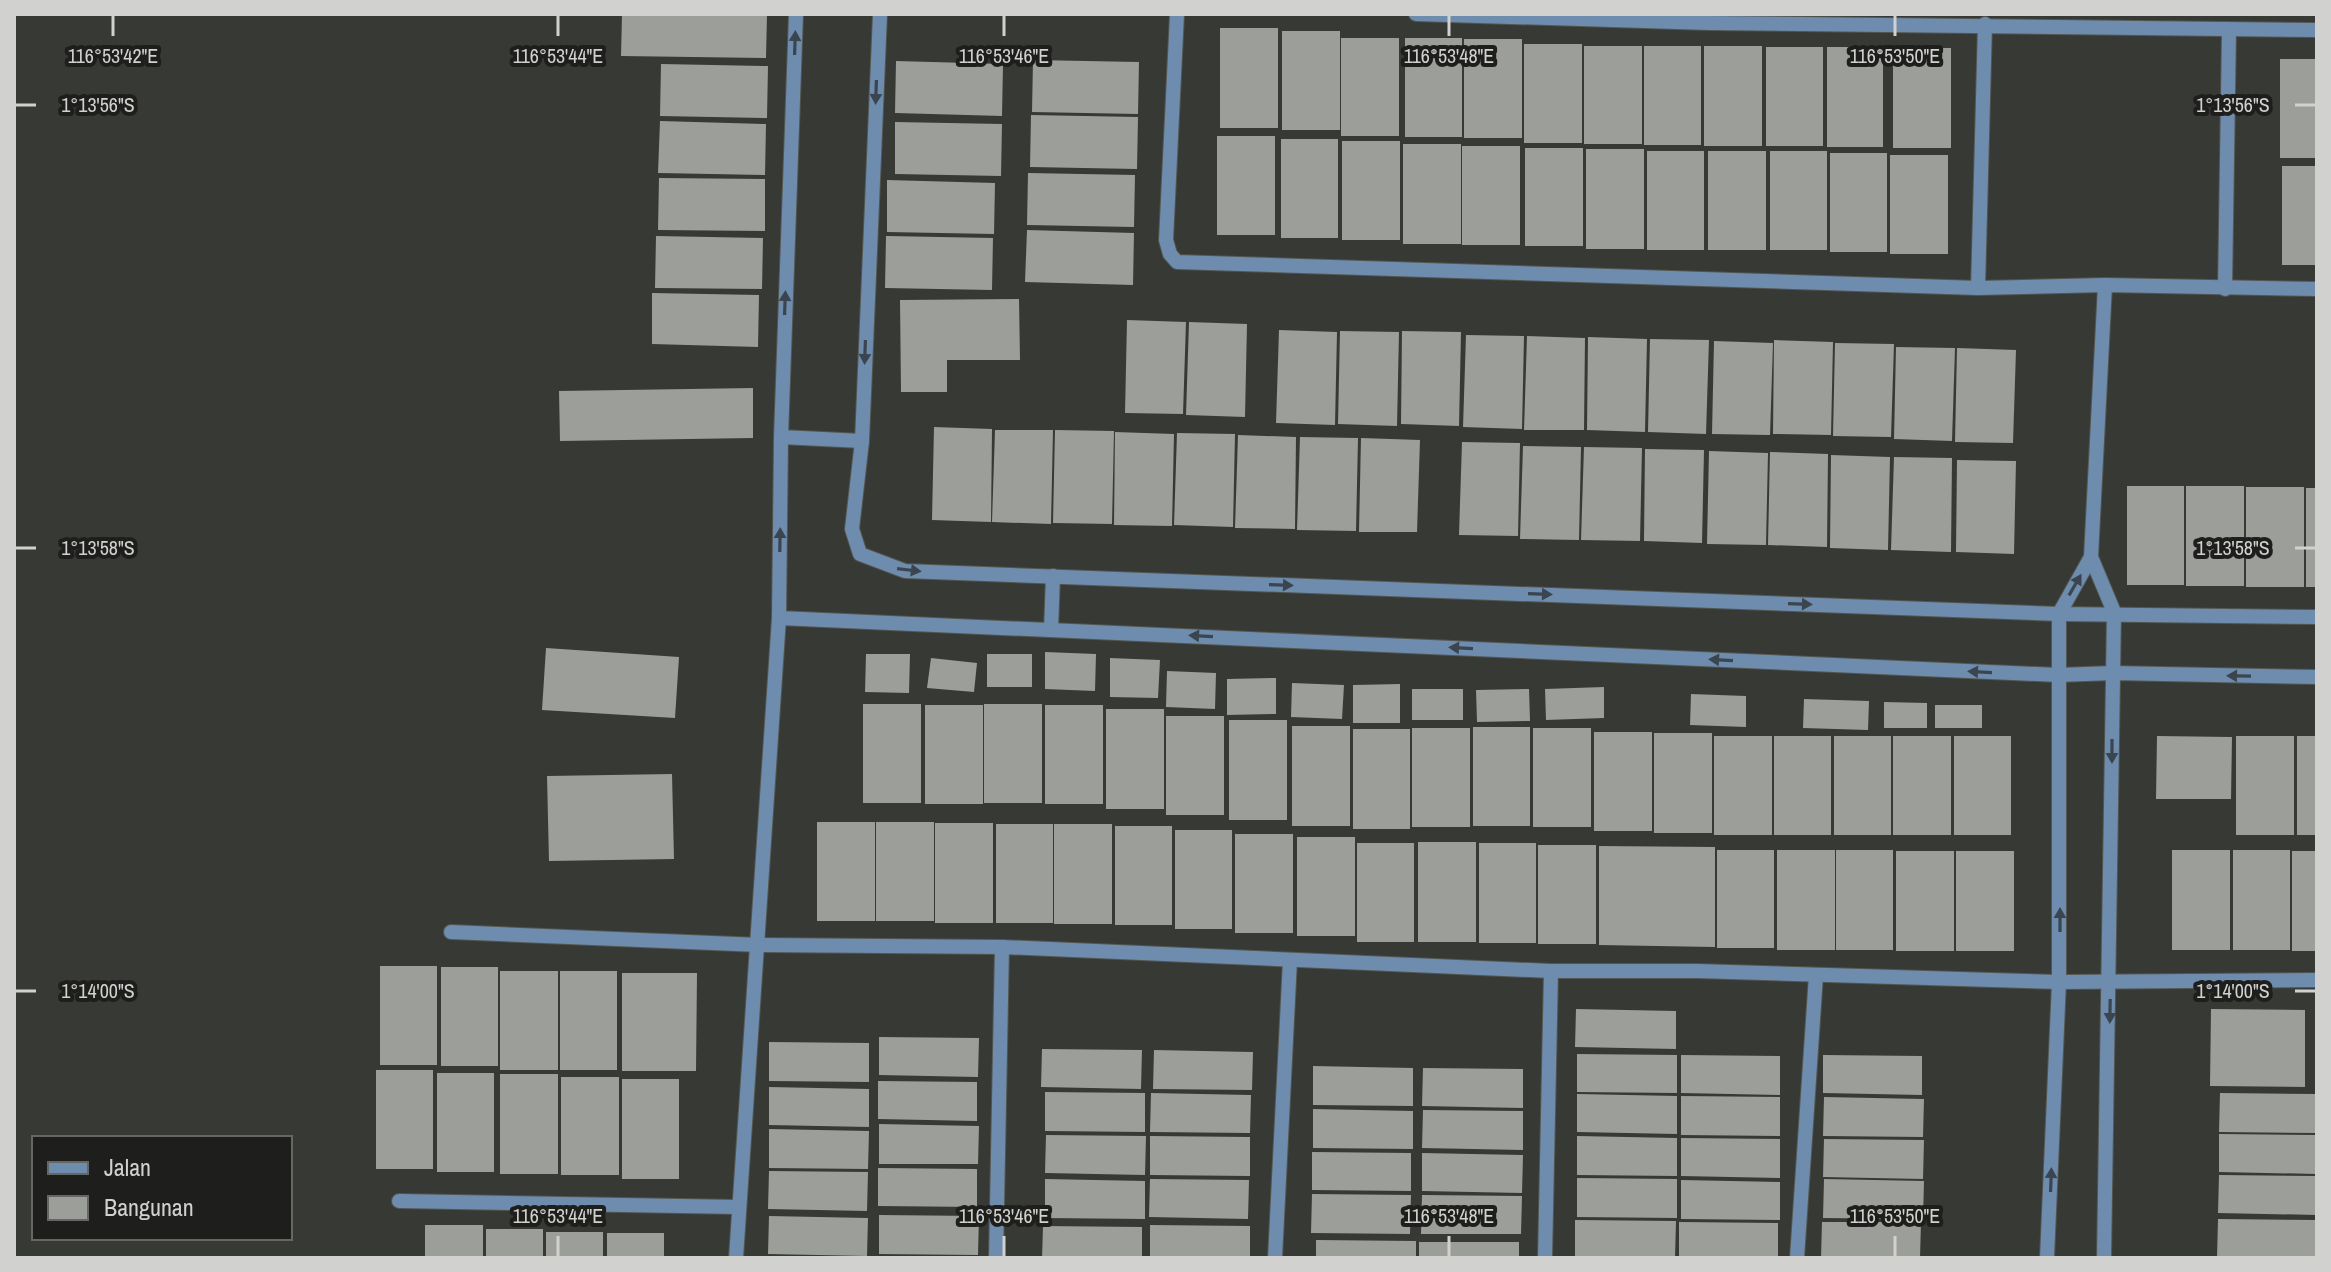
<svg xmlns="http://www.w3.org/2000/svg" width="2331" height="1272" viewBox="0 0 2331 1272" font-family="'Archivo Narrow',sans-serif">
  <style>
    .building { fill: #9c9e99 }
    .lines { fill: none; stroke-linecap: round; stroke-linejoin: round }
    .minor-casing { stroke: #535550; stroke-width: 16 }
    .minor { stroke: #6e8cae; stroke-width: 14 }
    .oneway { fill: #3a4550 }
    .ticks { fill: none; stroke: #d1d2cf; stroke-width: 3 }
    .ticks-label { font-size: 20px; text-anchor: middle; fill: #d1d2cf; stroke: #1e1f1d; stroke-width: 8; stroke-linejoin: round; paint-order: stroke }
  </style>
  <rect width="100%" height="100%" fill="#373934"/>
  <g class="building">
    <path d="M622 14H767L766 58 621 56Z"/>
    <rect x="1220" y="28" width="58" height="100"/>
    <rect x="1282" y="31" width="58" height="99"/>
    <rect x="1341" y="38" width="58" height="98"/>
    <rect x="1405" y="38" width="57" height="99"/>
    <rect x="1464" y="39" width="58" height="99"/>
    <rect x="1524" y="44" width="58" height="99"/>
    <rect x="1584" y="46" width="58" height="98"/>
    <rect x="1644" y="46" width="57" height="99"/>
    <rect x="1704" y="46" width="58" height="100"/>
    <rect x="1766" y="47" width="57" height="99"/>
    <rect x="1827" y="47" width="56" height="100"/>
    <rect x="1893" y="48" width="58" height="100"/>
    <rect x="2280" y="59" width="37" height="99"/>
    <path d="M1033 60 1139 62 1138 114 1032 112Z"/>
    <path d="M896 61 1003 64 1002 116 895 113Z"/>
    <path d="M661 64 768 66 767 118 660 116Z"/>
    <path d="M1031 115 1138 117 1137 169 1030 167Z"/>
    <path d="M660 121 766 124 765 175 658 173Z"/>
    <path d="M895 122 1002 124 1001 176 895 174Z"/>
    <rect x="1217" y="136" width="58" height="99"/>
    <rect x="1281" y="139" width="57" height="99"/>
    <rect x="1342" y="141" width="58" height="99"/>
    <rect x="1403" y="144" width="58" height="100"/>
    <rect x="1462" y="146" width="58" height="99"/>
    <rect x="1525" y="148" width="58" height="98"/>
    <rect x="1586" y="149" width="58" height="100"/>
    <rect x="1647" y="151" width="57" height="99"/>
    <rect x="1708" y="151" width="58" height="99"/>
    <rect x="1770" y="151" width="57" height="99"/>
    <rect x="1830" y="153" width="57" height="99"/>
    <rect x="1890" y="155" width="58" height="99"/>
    <rect x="2282" y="166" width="35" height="99"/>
    <path d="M1028 173 1135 175 1134 227 1027 225Z"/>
    <path d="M659 178 765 179V231L658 230Z"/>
    <path d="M887 180 995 183 994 234 887 232Z"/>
    <path d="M1027 230 1134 233 1133 285 1025 282Z"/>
    <path d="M656 236 763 238 762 289 655 288Z"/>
    <path d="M886 236 993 238 992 290 885 288Z"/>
    <path d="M652 293 759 295 758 347 652 344Z"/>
    <path d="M1019 299 1020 360H947V392H901L900 300Z"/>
    <path d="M1127 320 1186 322 1183 414 1125 413Z"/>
    <path d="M1189 322 1247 324 1245 417 1186 415Z"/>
    <path d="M1279 330 1337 332 1335 425 1276 423Z"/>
    <path d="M1340 331 1399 332 1397 426 1338 424Z"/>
    <path d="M1402 331 1461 332 1459 426 1401 424Z"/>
    <path d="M1466 335 1524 336 1522 429 1463 427Z"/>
    <path d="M1527 336 1585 338 1584 430H1524Z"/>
    <path d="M1588 337 1647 339 1645 432 1587 430Z"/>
    <path d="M1650 339 1709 340 1706 434 1648 432Z"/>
    <path d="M1774 340 1833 342 1831 435 1773 434Z"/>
    <path d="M1714 341 1773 343 1770 435 1712 434Z"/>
    <path d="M1835 343 1894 344 1891 437 1833 436Z"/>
    <path d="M1896 347 1955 348 1952 441 1894 439Z"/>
    <path d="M1957 348 2016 350 2013 443 1955 442Z"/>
    <path d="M753 388V438L560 441 559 391Z"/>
    <path d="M934 427 992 429 991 522 932 520Z"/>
    <path d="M995 430H1053L1051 524 992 522Z"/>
    <path d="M1055 430 1114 431 1112 524 1053 523Z"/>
    <path d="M1115 432 1174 434 1172 526 1114 525Z"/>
    <path d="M1177 433 1235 434 1233 527 1174 525Z"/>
    <path d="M1238 435 1296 437 1295 529 1235 528Z"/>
    <path d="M1300 437 1358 438 1356 531 1297 530Z"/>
    <path d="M1361 438 1420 440 1417 532H1359Z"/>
    <path d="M1462 442 1520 443 1518 536 1459 535Z"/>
    <path d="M1523 446 1581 447 1579 540 1520 539Z"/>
    <path d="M1584 447 1642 448 1640 541 1581 540Z"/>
    <path d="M1645 449 1704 450 1702 543 1644 541Z"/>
    <path d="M1709 451 1768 453 1766 545 1707 544Z"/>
    <path d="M1770 452 1828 454 1827 547 1768 545Z"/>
    <path d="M1831 455 1890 457 1888 550 1830 548Z"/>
    <path d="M1894 457 1952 458 1951 552 1891 550Z"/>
    <path d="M1957 460 2016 461 2014 554 1956 552Z"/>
    <rect x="2127" y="486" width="57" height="99"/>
    <rect x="2186" y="486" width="58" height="100"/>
    <rect x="2246" y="487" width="58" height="100"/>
    <rect x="2306" y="488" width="11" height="99"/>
    <path d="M546 648 679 657 675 718 542 710Z"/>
    <path d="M1045 652 1096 654 1095 691 1045 689Z"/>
    <path d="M866 654H910L909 693 865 692Z"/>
    <rect x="987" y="654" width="45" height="33"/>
    <path d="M931 658 977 663 974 692 927 688Z"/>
    <path d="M1110 658 1160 660 1158 698 1110 697Z"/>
    <path d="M1167 671 1216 673 1215 709 1166 707Z"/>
    <path d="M1276 678V714L1227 715V679Z"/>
    <path d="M1292 683 1344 685 1342 719 1291 717Z"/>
    <path d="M1400 684V723H1353V685Z"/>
    <path d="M1604 687V718L1546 720 1545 689Z"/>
    <rect x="1412" y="689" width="51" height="31"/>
    <path d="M1529 689 1530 721 1477 722 1476 690Z"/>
    <path d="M1691 694 1746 696V727L1690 725Z"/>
    <path d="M1804 699 1869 701 1868 730 1803 728Z"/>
    <path d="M1884 702 1927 703V728H1884Z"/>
    <rect x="863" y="704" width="58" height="99"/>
    <rect x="984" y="704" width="58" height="99"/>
    <rect x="925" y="705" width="58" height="99"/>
    <rect x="1045" y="705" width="58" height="99"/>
    <rect x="1935" y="705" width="47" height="23"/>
    <rect x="1106" y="709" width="58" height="100"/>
    <rect x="1166" y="716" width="58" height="99"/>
    <rect x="1229" y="720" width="58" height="100"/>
    <rect x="1292" y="726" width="58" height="100"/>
    <rect x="1473" y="727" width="57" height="99"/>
    <rect x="1412" y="728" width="58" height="99"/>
    <rect x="1533" y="728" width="58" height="99"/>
    <rect x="1353" y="729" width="57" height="100"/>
    <rect x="1594" y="732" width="58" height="99"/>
    <rect x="1654" y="733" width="58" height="100"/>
    <rect x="1714" y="736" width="58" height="99"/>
    <rect x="1774" y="736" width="57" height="99"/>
    <rect x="1834" y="736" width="57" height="99"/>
    <rect x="1893" y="736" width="58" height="99"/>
    <rect x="1954" y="736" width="57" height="99"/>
    <path d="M2157 736 2232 737 2231 799H2156Z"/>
    <rect x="2236" y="736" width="58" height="99"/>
    <rect x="2297" y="736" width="20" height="99"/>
    <path d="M672 774 674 859 549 861 547 776Z"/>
    <rect x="817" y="822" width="58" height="99"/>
    <rect x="876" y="822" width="58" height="99"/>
    <rect x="935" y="823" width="58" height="100"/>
    <rect x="996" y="824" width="57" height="99"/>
    <rect x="1054" y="824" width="58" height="100"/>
    <rect x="1115" y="826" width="57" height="99"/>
    <rect x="1175" y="830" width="57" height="99"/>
    <rect x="1235" y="834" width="58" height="99"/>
    <rect x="1297" y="837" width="58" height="99"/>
    <rect x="1418" y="842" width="58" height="100"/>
    <rect x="1357" y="843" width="57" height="99"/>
    <rect x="1479" y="843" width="57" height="100"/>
    <rect x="1538" y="845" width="58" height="99"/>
    <path d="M1599 846 1715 847V947L1599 945Z"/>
    <rect x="1717" y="850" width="57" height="98"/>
    <rect x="1777" y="850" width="58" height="100"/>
    <rect x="1836" y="850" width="57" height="100"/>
    <rect x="2172" y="850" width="58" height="100"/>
    <rect x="2233" y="850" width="57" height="100"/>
    <rect x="1896" y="851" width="58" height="100"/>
    <rect x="1956" y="851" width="58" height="100"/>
    <rect x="2292" y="851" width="25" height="100"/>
    <rect x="380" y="966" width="57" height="99"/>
    <rect x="441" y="967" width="57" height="99"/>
    <rect x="500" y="971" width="58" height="99"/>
    <rect x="560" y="971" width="57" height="99"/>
    <path d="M622 973H697L696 1071H622Z"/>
    <path d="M1576 1009 1676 1011V1049L1575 1047Z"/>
    <path d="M2211 1009 2305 1010V1087L2210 1086Z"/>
    <path d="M879 1037 979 1038 978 1077 879 1075Z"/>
    <path d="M769 1042 869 1043V1082L769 1081Z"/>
    <path d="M1042 1049 1142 1050 1141 1089 1041 1087Z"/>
    <path d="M1154 1050 1253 1052 1252 1090 1153 1089Z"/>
    <path d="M1577 1054 1677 1055V1093L1577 1092Z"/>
    <path d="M1681 1055 1780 1056V1095L1681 1093Z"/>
    <path d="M1823 1055 1922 1056V1095L1823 1093Z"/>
    <path d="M1313 1066 1413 1068V1106L1313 1105Z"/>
    <path d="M1423 1068 1523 1069V1108L1422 1106Z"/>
    <rect x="376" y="1070" width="57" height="99"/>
    <rect x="437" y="1073" width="57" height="99"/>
    <rect x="500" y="1074" width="58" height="100"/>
    <rect x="561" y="1077" width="58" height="98"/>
    <rect x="622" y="1079" width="57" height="100"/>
    <path d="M878 1081 977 1082V1121L878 1119Z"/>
    <path d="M769 1087 869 1089V1127L769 1125Z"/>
    <path d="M1045 1092 1145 1093V1132L1045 1131Z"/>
    <path d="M1151 1093 1251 1095 1250 1133 1150 1132Z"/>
    <path d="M2220 1093 2317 1094V1133L2219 1132Z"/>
    <path d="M1577 1094 1677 1096V1134L1577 1132Z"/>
    <path d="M1681 1096 1780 1097V1136L1681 1135Z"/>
    <path d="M1824 1097 1924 1099 1923 1137 1823 1136Z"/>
    <path d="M1313 1109 1413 1111V1149L1313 1148Z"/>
    <path d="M1423 1110 1523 1111V1150L1422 1148Z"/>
    <path d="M879 1124 979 1126 978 1164H879Z"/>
    <path d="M769 1129 869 1131 868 1169 769 1168Z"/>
    <path d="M2219 1134 2317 1135V1174L2219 1172Z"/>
    <path d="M1046 1135 1146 1136 1145 1175 1045 1173Z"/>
    <path d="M1150 1136 1250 1137V1176L1150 1175Z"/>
    <path d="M1577 1136 1677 1138V1176L1577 1175Z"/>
    <path d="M1681 1138 1780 1139V1178L1681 1176Z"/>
    <path d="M1824 1139 1924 1140 1923 1179 1823 1177Z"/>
    <path d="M1312 1152 1411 1153V1191L1312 1190Z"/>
    <path d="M1422 1153 1523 1155 1522 1193 1422 1191Z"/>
    <path d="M878 1168 977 1169V1207L878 1206Z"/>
    <path d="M769 1171 868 1172 867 1211 768 1209Z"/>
    <path d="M2219 1175 2317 1176V1215L2218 1213Z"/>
    <path d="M1577 1178 1677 1179V1218L1577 1217Z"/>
    <path d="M1045 1179 1145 1181V1219L1045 1218Z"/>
    <path d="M1150 1179 1249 1180 1248 1219 1149 1217Z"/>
    <path d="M1824 1179 1924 1181 1923 1219 1823 1218Z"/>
    <path d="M1681 1180 1780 1182V1220L1681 1219Z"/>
    <path d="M1312 1194 1411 1195 1410 1234 1311 1233Z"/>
    <path d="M1422 1195 1522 1196 1521 1234H1421Z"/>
    <path d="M879 1215 979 1216 978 1255 879 1254Z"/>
    <path d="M769 1216 868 1218 867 1256 768 1254Z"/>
    <path d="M2218 1219 2317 1220V1258H2217Z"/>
    <path d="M1575 1220 1676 1221 1675 1258H1575Z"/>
    <path d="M1679 1222 1778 1223V1258H1679Z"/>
    <path d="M1822 1222H1921L1920 1258H1821Z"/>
    <rect x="425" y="1225" width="58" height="33"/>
    <path d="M1150 1225 1250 1226V1258H1150Z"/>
    <path d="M1043 1226 1142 1227V1258H1042Z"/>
    <rect x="486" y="1229" width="57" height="29"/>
    <rect x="546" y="1232" width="57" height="26"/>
    <rect x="607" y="1233" width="57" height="25"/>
    <path d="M1316 1240 1416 1241V1258H1316Z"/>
    <rect x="1419" y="1242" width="100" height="16"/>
  </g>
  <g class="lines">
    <defs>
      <g id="minor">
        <path d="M880 14 862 441 852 529 860 554 905 571 2059 614 2317 617"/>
        <path d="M1177 14 1166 240 1170 254 1177 262 1978 288 2105 285 2317 289"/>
        <path d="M1416 14 1709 23 2317 30"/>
        <path d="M1978 288 1985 24"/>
        <path d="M2225 289 2229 30"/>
        <path d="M781 437 862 441"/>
        <path d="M779 618 2058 675 2113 673 2317 677"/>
        <path d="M1051 630 1053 576"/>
        <path d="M451 932 760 945 1002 947 1551 971H1697L2059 982 2317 980"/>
        <path d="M399 1201 738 1207"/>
        <path d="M736 1258 779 618 781 437 796 14"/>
        <path d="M996 1258 1002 947"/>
        <path d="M1275 1258 1290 960"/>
        <path d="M1545 1258 1551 971"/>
        <path d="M1797 1258 1816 975"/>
        <path d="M2047 1258 2059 982V614L2091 557"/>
        <path d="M2104 1258 2114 612 2091 557 2105 285"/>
      </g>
    </defs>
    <use href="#minor" class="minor-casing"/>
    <use href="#minor" class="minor"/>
  </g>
  <defs><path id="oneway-solid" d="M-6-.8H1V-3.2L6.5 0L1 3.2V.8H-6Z" transform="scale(2)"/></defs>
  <g class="oneway">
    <use href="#oneway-solid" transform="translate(795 43) rotate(-88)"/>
    <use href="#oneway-solid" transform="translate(876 92) rotate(92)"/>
    <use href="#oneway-solid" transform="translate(785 303) rotate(-88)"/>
    <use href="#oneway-solid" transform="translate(865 352) rotate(92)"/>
    <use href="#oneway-solid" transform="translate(780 540) rotate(-89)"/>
    <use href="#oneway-solid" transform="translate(909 570) rotate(7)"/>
    <use href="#oneway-solid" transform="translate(1281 585) rotate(2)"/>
    <use href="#oneway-solid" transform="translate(2075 585) rotate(-60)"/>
    <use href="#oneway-solid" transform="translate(1540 594) rotate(2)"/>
    <use href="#oneway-solid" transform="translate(1800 604) rotate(2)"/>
    <use href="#oneway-solid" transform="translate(1201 636) rotate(-177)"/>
    <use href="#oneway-solid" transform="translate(1461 648) rotate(-177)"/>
    <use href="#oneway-solid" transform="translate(1721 660) rotate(-177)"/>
    <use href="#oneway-solid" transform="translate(1980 672) rotate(-177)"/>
    <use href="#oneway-solid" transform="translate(2239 676) rotate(-179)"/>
    <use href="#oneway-solid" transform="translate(2112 751) rotate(90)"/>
    <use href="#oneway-solid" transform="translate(2060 920) rotate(-90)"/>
    <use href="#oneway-solid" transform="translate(2110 1011) rotate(91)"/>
    <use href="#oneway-solid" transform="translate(2051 1180) rotate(-88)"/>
  </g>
  <path class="ticks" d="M113 16V36M558 16V36M1004 16V36M1449 16V36M1895 16V36M16 105H36M2295 105H2315M16 548H36M2295 548H2315M16 991H36M2295 991H2315M558 1236V1256M1004 1236V1256M1449 1236V1256M1895 1236V1256"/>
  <g class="ticks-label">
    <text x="113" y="63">116°53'42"E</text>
    <text x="558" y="63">116°53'44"E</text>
    <text x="1004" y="63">116°53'46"E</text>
    <text x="1449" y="63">116°53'48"E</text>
    <text x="1895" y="63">116°53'50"E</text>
    <text x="98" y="112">1°13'56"S</text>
    <text x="2233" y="112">1°13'56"S</text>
    <text x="98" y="555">1°13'58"S</text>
    <text x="2233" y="555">1°13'58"S</text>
    <text x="98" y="998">1°14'00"S</text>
    <text x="2233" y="998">1°14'00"S</text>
    <text x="558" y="1223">116°53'44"E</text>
    <text x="1004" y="1223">116°53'46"E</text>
    <text x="1449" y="1223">116°53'48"E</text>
    <text x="1895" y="1223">116°53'50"E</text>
  </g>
  <rect width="2331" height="1272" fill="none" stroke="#d1d2cf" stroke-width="32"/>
  <rect x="32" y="1136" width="260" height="104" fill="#1e1f1d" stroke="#666764" stroke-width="2"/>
  <rect x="48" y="1162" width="40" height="12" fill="#6e8cae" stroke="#666764" stroke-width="2"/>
  <text x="104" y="1176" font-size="24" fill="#d1d2cf">Jalan</text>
  <rect x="48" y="1196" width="40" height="24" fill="#9c9e99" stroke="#666764" stroke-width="2"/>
  <text x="104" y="1216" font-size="24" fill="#d1d2cf">Bangunan</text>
</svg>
